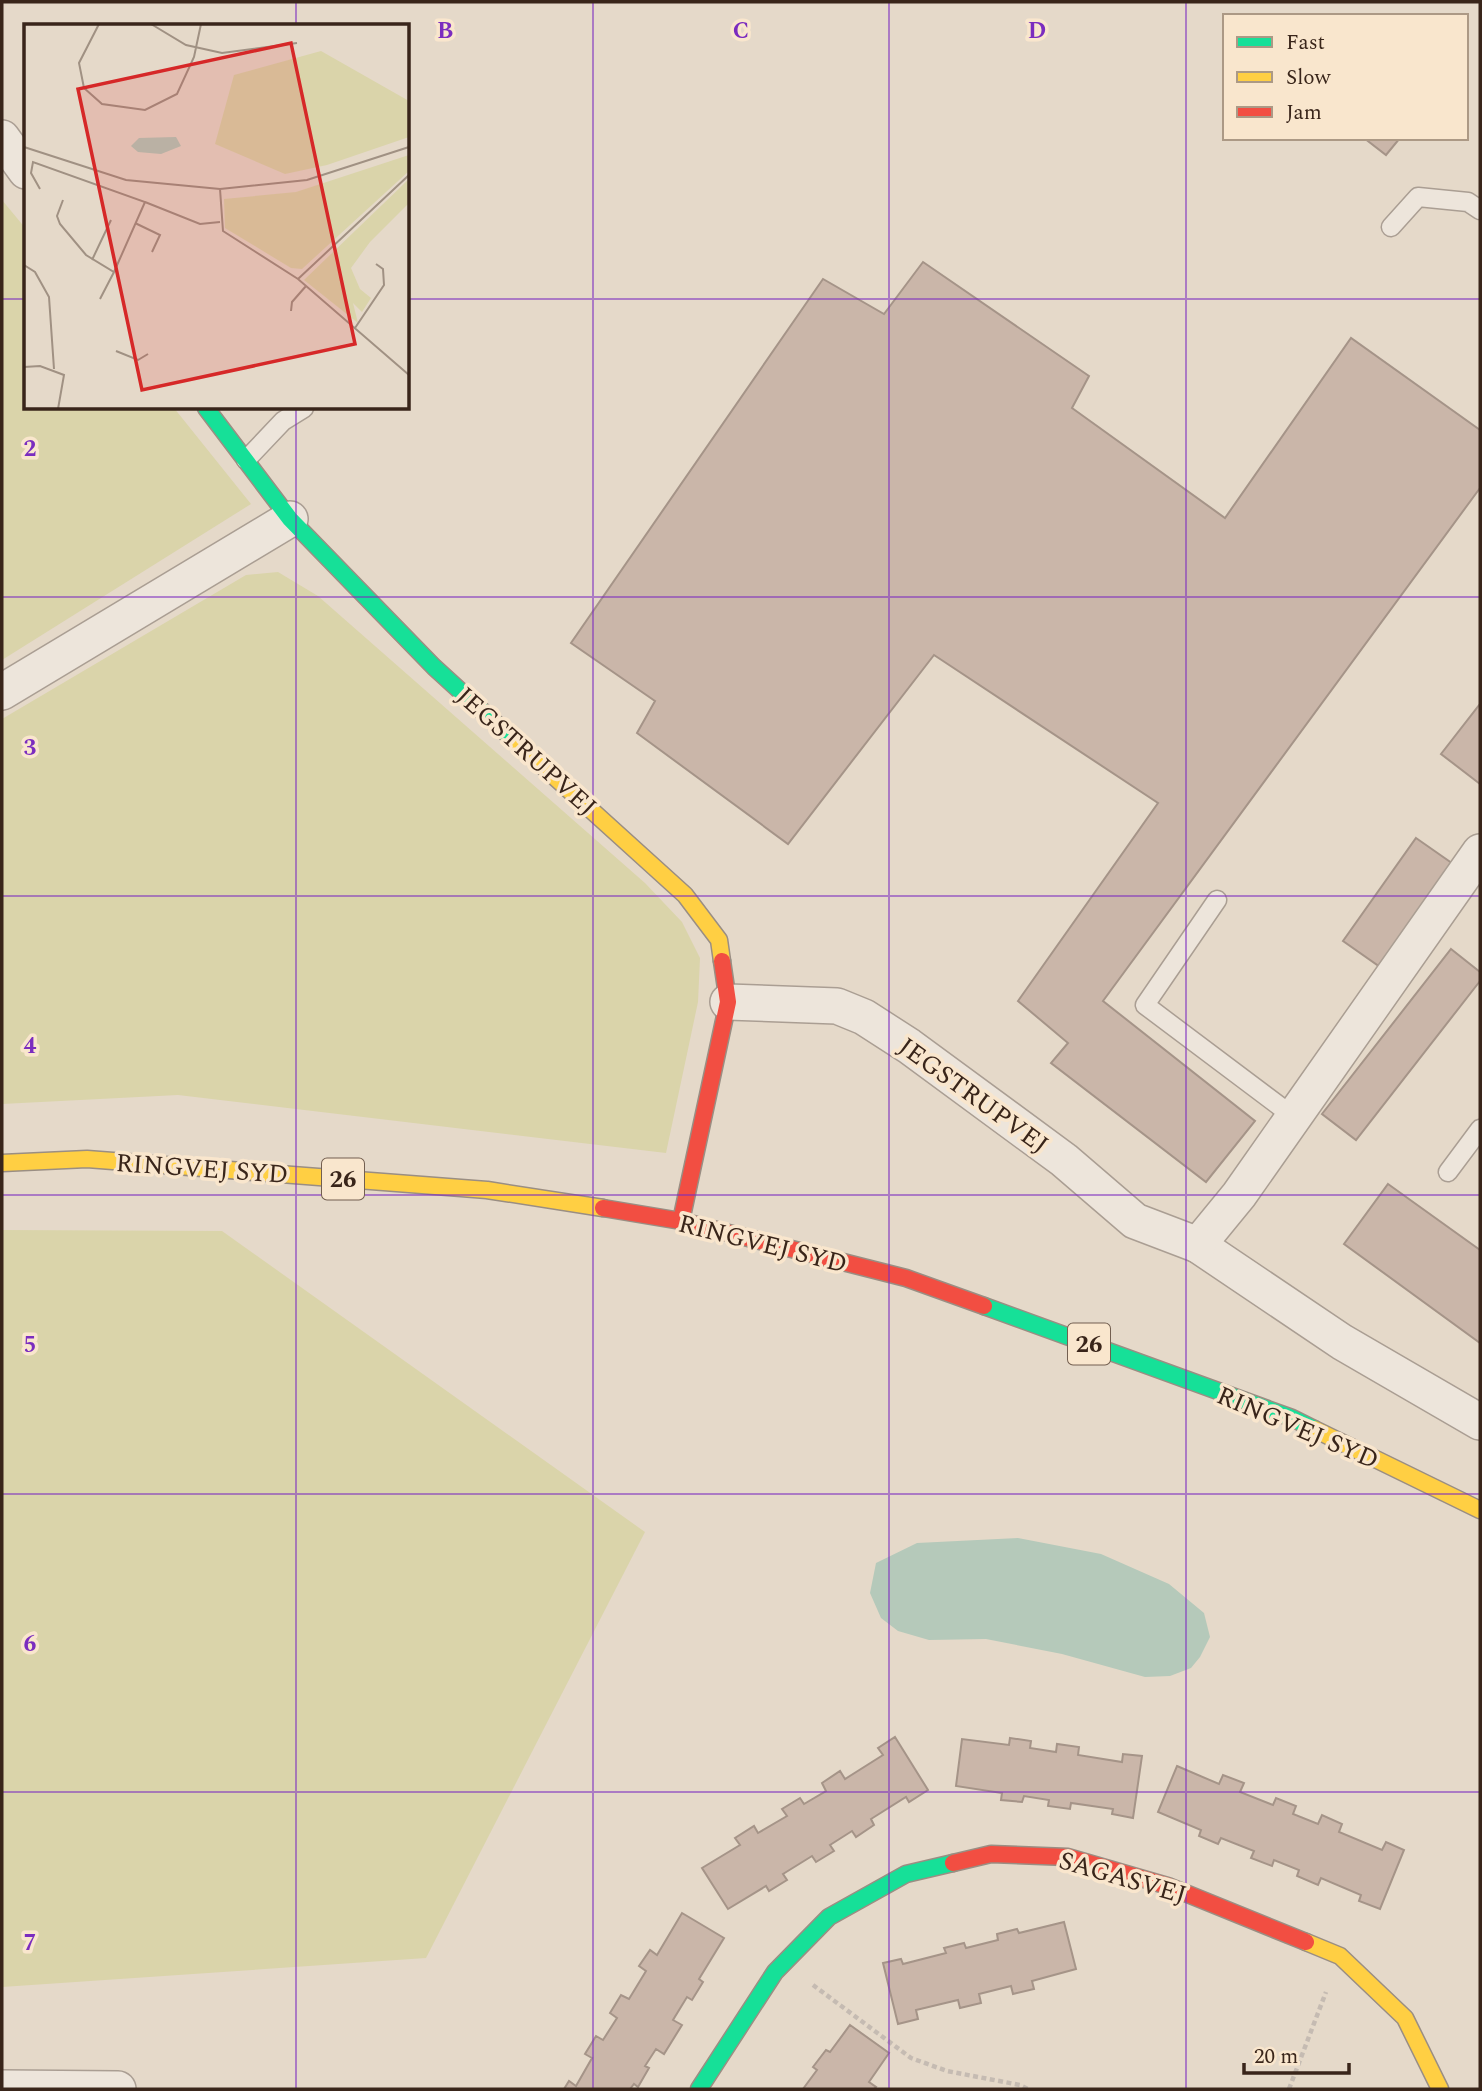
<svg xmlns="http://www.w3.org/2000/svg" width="1482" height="2091" viewBox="0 0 1482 2091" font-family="Spectral,serif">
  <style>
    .green { fill: #dad4aa }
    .water { fill: #b5c9ba }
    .building { fill: #cab6a9; stroke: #a59488; stroke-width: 2 }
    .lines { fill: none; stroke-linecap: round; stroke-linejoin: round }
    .lane-casing { stroke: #aa9e93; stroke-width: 21 }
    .street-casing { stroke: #aa9e93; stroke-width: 38 }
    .fast-casing { stroke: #9a8e83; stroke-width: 19 }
    .slow-casing { stroke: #9a8e83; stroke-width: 19 }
    .jam-casing { stroke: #9a8e83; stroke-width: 19 }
    .path { stroke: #c5bbb2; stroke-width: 4.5; stroke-dasharray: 5 3.5; stroke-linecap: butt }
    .lane { stroke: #ede5db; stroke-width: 18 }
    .street { stroke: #ede5db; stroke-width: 35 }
    .fast { stroke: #16e098; stroke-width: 16 }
    .slow { stroke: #ffcf43; stroke-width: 16 }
    .jam { stroke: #f24e42; stroke-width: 16 }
    .grid { fill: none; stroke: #7b2cbf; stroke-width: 2; stroke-opacity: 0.55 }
    .labels { text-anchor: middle; stroke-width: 7; stroke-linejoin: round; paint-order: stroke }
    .shield { fill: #f9e6cd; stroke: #735f50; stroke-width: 2 }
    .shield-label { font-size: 24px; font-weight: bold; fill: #39251a }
    .street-label { font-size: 26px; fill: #39251a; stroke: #f9e6cd }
    .inset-road { fill: none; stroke: #a09183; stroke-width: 2 }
    .view { fill: #d62828; fill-opacity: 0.15; stroke: #d62828; stroke-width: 3.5 }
    .inset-edge { fill: none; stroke: #39251a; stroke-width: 3.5 }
    .grid-label { font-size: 23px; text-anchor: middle; font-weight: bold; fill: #7b2cbf; stroke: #f9e6cd; stroke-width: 7; stroke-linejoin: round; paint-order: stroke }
  </style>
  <rect width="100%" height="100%" fill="#e5d9c9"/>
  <g class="green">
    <path d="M2 200 26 229V408H174L251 504 2 660Z"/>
    <path d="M278 572 318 596 645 883 682 922 700 958 698 1002 666 1153 178 1095 2 1104V719L246 575Z"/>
    <path d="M2 1230 222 1231 645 1532 426 1958 2 1987Z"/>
  </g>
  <path class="water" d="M1018 1538 1101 1554 1169 1584 1204 1613 1210 1637 1200 1657 1191 1668 1170 1676 1145 1677 1062 1654 986 1639 929 1640 898 1631 881 1618 870 1593 876 1563 917 1543Z"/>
  <g class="building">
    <path d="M1364 138H1400L1386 155Z"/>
    <path d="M923 262 1089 376 1072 408 1225 518 1351 338 1480 430V488L1103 1001 1255 1121 1206 1182 1051 1063 1068 1043 1018 1001 1158 803 934 655 788 844 637 733 655 701 571 643 823 279 884 314Z"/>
    <path d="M1480 704V784L1441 754Z"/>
    <path d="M1416 838 1456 866 1383 969 1343 941Z"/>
    <path d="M1451 949 1480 972V981L1356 1140 1322 1114Z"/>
    <path d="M1388 1184 1480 1250V1343L1344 1244Z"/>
    <path d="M895 1737 928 1790 909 1802 906 1797 871 1819 874 1825 856 1837 852 1831 830 1845 834 1851 816 1862 812 1856 783 1874 787 1880 769 1891 766 1886 728 1909 702 1868 740 1845 735 1838 754 1826 758 1833 787 1816 782 1809 800 1798 804 1804 826 1791 822 1783 840 1771 845 1779 883 1755 878 1748Z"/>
    <path d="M1010 1738 1031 1741 1030 1748 1056 1752 1057 1744 1079 1747 1078 1755 1122 1762 1123 1754 1142 1756 1133 1818 1112 1814 1113 1809 1071 1803 1070 1809 1048 1806 1049 1800 1024 1796 1022 1802 1001 1800 1002 1793 956 1786 962 1739 1009 1745Z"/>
    <path d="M1177 1766 1219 1784 1223 1775 1244 1783 1240 1792 1273 1805 1276 1798 1296 1806 1293 1814 1318 1824 1322 1815 1342 1824 1339 1832 1382 1850 1386 1842 1404 1850 1380 1909 1359 1901 1361 1895 1321 1878 1318 1885 1297 1876 1299 1870 1274 1860 1272 1866 1251 1858 1254 1851 1221 1838 1218 1844 1199 1836 1201 1830 1158 1812Z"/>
    <path d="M682 1913 724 1938 699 1979 703 1982 692 2000 687 1997 673 2020 682 2025 664 2054 656 2049 645 2066 649 2068 638 2087 634 2084 630 2089H564L569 2081 576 2086 592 2058 585 2054 596 2036 603 2040 617 2018 610 2013 621 1995 629 1999 646 1971 639 1966 650 1950 657 1955Z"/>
    <path d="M1064 1922 1076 1969 1032 1981 1034 1989 1013 1994 1011 1986 979 1994 981 2003 960 2008 958 2000 916 2010 918 2019 898 2024 883 1963 901 1959 903 1964 946 1953 944 1948 964 1943 966 1948 998 1940 997 1934 1017 1929 1019 1933Z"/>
    <path d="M850 2025 889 2053 869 2082 876 2087 874 2089H803L817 2070 813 2067 826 2050 830 2052Z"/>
  </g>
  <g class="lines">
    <defs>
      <g id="lane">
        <path d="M1391 227 1418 197 1468 202 1480 210"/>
        <path d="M246 460 283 421 304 408"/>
        <path d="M1217 900 1145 1005 1294 1117"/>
        <path d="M1448 1172 1480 1129"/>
      </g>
      <g id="street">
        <path d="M2 138 26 171"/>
        <path d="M2 692 290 519"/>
        <path d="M1480 852 1239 1195 1198 1245 1342 1342 1480 1422"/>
        <path d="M728 1002 837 1006 864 1017 909 1046 1064 1160 1135 1221 1198 1245"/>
        <path d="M2 2088 118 2089"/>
      </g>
      <g id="fast">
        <path d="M206 408 290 519 434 667 515 741"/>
        <path d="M984 1306 1292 1418 1314 1429"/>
        <path d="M699 2089 775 1972 829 1917 906 1874 953 1863"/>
      </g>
      <g id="slow">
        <path d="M515 741 685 895 719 940 722 961"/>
        <path d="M2 1163 87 1159 487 1190 603 1208"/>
        <path d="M1314 1429 1480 1510"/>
        <path d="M1306 1942 1340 1956 1405 2018 1440 2089"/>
      </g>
      <g id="jam">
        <path d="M603 1208 681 1221 906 1278 984 1306"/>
        <path d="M681 1221 728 1002 722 961"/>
        <path d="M953 1863 991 1854 1068 1857 1168 1886 1306 1942"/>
      </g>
    </defs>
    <use href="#lane" class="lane-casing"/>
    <use href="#street" class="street-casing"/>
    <use href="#fast" class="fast-casing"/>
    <use href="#slow" class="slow-casing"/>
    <use href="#jam" class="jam-casing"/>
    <g class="path">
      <path d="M813 1985 911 2058 947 2071 1020 2085 1028 2089"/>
      <path d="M1289 2089 1326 1992"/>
    </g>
    <use href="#lane" class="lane"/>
    <use href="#street" class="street"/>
    <use href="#fast" class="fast"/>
    <use href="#slow" class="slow"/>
    <use href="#jam" class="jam"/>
  </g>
  <path class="grid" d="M296 2V26M593 2V2089M889 2V2089M1186 2V2089M2 299H26M408 299H1480M296 408V2089M2 597H1480M2 896H1480M2 1195H1480M2 1494H1480M2 1792H1480"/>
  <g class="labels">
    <g class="shield">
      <rect x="322" y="1158.5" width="42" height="41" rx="5"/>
      <rect x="1068" y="1323.5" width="42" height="41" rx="5"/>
    </g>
    <g class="shield-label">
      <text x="343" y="1187">26</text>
      <text x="1089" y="1352">26</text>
    </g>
    <g class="street-label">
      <text transform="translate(527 751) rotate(42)" y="9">JEGSTRUPVEJ</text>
      <text transform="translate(974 1095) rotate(36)" y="9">JEGSTRUPVEJ</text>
      <text transform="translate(202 1168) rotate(4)" y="9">RINGVEJ SYD</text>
      <text transform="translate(763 1243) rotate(14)" y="9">RINGVEJ SYD</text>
      <text transform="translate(1298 1427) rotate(23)" y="9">RINGVEJ SYD</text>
      <text transform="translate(1123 1877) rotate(16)" y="9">SAGASVEJ</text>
    </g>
  </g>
  <g transform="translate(24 24)">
    <rect width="385" height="385" fill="#e5d9c9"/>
    <path d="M297 27 385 77V113L303 141 261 150 191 120 210 51ZM385 131V147L278 245 267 244 201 204 200 175 272 168ZM385 155V179L346 218 327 244 336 265 347 274 338 288 329 279 334 299 280 256Z" fill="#dad4aa"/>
    <path d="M152 113 157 122 137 130 114 128 107 122 115 114Z" fill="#b5c9ba"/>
    <path class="inset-road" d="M75 0 55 39 60 64 78 80 121 86 153 70 170 33 177 0M127 0 162 21 198 29 273 19M0 123 102 156 196 165 283 156 385 123M16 165 7 149 9 138 121 178 90 248 62 231 36 200 33 192 39 176M196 165 199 207 274 255 385 351M121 178 176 200 196 198M111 199 136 211 128 228M68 236 87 196M0 241 11 248 25 273 30 345M274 255 385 151M76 275 90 248M267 287 268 278 282 262M331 304 360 261 359 245 352 240M92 327 114 336 124 330M0 343 16 342 40 351 34 385"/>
    <path class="view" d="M267 19 331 320 118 366 54 65Z"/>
    <rect width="385" height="385" class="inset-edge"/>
  </g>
  <g class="grid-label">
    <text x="445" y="38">B</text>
    <text x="741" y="38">C</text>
    <text x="1037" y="38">D</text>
    <text x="30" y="456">2</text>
    <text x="30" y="755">3</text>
    <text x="30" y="1053">4</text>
    <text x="30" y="1352">5</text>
    <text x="30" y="1651">6</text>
    <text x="30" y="1950">7</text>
  </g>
  <rect width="1482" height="2091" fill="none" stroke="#39251a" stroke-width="7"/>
  <rect x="1223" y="14" width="245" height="126" fill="#f9e6cd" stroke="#ac9985" stroke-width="2"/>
  <rect x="1237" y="37" width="35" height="10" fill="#16e098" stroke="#ac9985" stroke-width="2"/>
  <text x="1286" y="49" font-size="21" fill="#39251a">Fast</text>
  <rect x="1237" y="72" width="35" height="10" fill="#ffcf43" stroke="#ac9985" stroke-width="2"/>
  <text x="1286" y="84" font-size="21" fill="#39251a">Slow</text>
  <rect x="1237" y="107" width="35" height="10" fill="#f24e42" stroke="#ac9985" stroke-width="2"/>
  <text x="1286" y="119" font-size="21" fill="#39251a">Jam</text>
  <path d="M1244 2063v10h105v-10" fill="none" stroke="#39251a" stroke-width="3.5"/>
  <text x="1254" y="2063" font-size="21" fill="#39251a" stroke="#f9e6cd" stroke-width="5" paint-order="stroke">20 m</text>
</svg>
